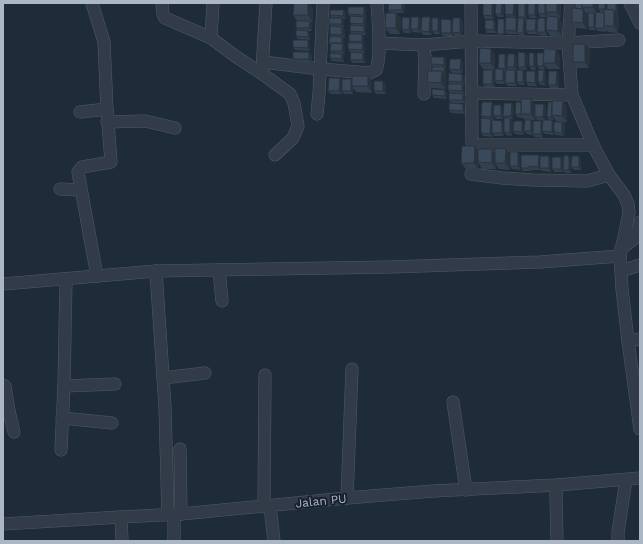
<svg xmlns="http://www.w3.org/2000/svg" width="643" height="544" viewBox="0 0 643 544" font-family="'Work Sans',sans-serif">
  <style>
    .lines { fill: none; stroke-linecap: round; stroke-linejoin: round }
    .minor-casing { stroke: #4f5a67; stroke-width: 13 }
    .minor { stroke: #323c49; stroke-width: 12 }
    .wall { fill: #323f4d; fill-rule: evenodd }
    .shaded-wall { fill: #29333e }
    .building { fill: #3a4959; stroke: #29333e }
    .labels { text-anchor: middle; stroke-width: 4; stroke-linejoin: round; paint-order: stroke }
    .street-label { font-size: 12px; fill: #acb7c6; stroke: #17212d }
  </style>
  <rect width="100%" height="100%" fill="#1e2b39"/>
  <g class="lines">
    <defs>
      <g id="minor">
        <path d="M92 3 104 42 107 109 111 162 82 167 78 172 97 276"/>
        <path d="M162 3 163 14 165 18 211 38 235 56 261 73 290 94 294 103 298 126 293 138 275 155"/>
        <path d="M471 3 472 142 474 145H593"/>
        <path d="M571 3 568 43 572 95 593 145 609 175 624 195 628 204 629 213 620 256 622 289 628 341 640 429"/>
        <path d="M630 3 640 23"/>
        <path d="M211 38 213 3"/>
        <path d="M379 43 423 45 472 41 568 43 619 40"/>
        <path d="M423 45 425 56 424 94"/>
        <path d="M263 62 320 69 370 73 376 70C382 55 378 21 377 3"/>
        <path d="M262 70 266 3"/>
        <path d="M472 93 572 95"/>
        <path d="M80 112 107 109"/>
        <path d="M317 114 319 94 323 3"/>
        <path d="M107 122 145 121 175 128"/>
        <path d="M471 174 502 178 533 180 587 181 609 175"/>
        <path d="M60 189 81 190"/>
        <path d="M621 248C636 239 636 238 640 222"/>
        <path d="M219 270 222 301"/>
        <path d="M156 271 165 407 168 515"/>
        <path d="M621 271 640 265"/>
        <path d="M3 284 156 271 390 267 540 262 620 256"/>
        <path d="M628 341 640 339"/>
        <path d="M163 378 205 373"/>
        <path d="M3 385 5 386 9 411 3 412"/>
        <path d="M64 386 115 384"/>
        <path d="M453 402 466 490"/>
        <path d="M9 411 14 432"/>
        <path d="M62 418 112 423"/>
        <path d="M180 449 181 514"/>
        <path d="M61 450 64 386 66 279"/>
        <path d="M557 485 556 495 557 541"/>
        <path d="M347 498 352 369"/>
        <path d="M270 506 274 541"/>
        <path d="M264 507 265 375"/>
        <path d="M174 515V541"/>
        <path d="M121 517 122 541"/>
        <path d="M3 524 121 517 181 514 347 498 433 491 557 485 640 478"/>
        <path d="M618 541V532L626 480"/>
      </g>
    </defs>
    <use href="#minor" class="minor-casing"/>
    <use href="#minor" class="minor"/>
  </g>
  <g class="wall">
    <path d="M294 3H309L313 9V22H310L312 24V31H308L310 34V40L298 39 296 36 298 31 296 28 297 21 293 15Z"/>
    <path d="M483 3 494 19H485L483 15Z"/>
    <path d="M518 3H527V19H536L538 21H547V17H540L538 13V3H561V18H559L562 23V37H551L547 31V36L539 35 538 33V34H528L526 31V20H525L526 21 525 36H520L518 34H508L506 32V37H500L497 34 506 21 507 17 505 14 516 7V18L518 20Z"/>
    <path d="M535 3 537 6V18H530L528 15Z"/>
    <path d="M597 3V12H600L598 9V3H618V14H617L619 16 618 33 608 32 606 30V32L598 31 596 29V30H590L588 27V13H586L585 12 587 15V29L576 28 572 22 575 8Z"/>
    <path d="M405 5 404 13H396L401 19 400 34H390L385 28 391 13 388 10Z"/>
    <path d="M504 5V17H498L495 14Z"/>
    <path d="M364 7 366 11V18H364L366 20V27H365L366 29V35H363L364 37V45L365 47V53H362H363L365 56V63H353L350 60V52L348 49 350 43 349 41 351 34 350 31 352 25 350 23V17L348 14Z"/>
    <path d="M344 10 346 13V19H342L344 22V28H343L345 30V38H342L344 40V45L345 47V55L342 54 344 57V62L332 61 330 58 332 53 330 51 331 44 329 43 331 36 330 34 331 26 329 24 331 18 330 15Z"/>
    <path d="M419 17 421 20V33L413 32 412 30 411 33H404L402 29 411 20Z"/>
    <path d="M432 20 440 21V34H434L432 31V35H423L421 31Z"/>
    <path d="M494 20 496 24V33H487L485 29Z"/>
    <path d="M453 22H463L462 36H455L453 33V36H443L441 33Z"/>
    <path d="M310 44V51L295 50 293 47Z"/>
    <path d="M585 44 590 50 589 68H577L573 62Z"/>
    <path d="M491 49 495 55V69H499L498 68 507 57H517V70H515L517 72 520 70 518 67 525 53 528 56 527 70H523L525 73V85H519L517 83V86H508L505 83V84H497L495 81V87H485L483 84 493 70 495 73V70L483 69 479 63Z"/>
    <path d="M309 52 312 55 311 63 295 62 293 59Z"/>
    <path d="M560 56V69H548L545 66V70L539 69 537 66Z"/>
    <path d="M536 57V70H531L529 66Z"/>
    <path d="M446 60V68H445L446 70V76H445L446 78V89L432 88 427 82 432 71 433 67 431 64Z"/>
    <path d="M463 62V73H452L449 69Z"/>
    <path d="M544 70 546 74V86L540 85 538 82Z"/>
    <path d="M535 71 537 74V86H528L526 82Z"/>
    <path d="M559 74V88H550L548 85Z"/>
    <path d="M368 76 372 82V93L356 92 353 88V94H344L342 91V94H331L328 91 340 78 342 81 351 79Z"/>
    <path d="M465 77 464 85H463L464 87V94L466 97 465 103H451L449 100 450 93 448 90 450 84 448 81Z"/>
    <path d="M386 84V94H376L374 91Z"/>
    <path d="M445 90 447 93V99L434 98 432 95Z"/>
    <path d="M531 99 535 105 544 104 546 107 545 120H549L547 117 552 103 563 101 567 107V122H563L565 125 564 136 556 135 554 133V135L545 134 543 132V138L535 137 533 135 527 134 524 131 525 120 523 118 517 117 515 114 521 102ZM535 118 537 120 543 121V124L541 121 533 123 531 120H535ZM554 118 557 122 554 123 552 120H554Z"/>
    <path d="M492 102 494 105H501L503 108V119H496L494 116V120H492V121H502L504 124V136H494L493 134V137L483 136 481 133 483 118 481 116Z"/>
    <path d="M463 104 465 107V114L451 113 449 110Z"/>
    <path d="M514 106 513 119H511L513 122 512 136 506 135 504 132 505 118 503 116Z"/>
    <path d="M522 121 524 124V135L515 134 513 131Z"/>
    <path d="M506 149 510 155V170L499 169 496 165V169H482L479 164V170L466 169 461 163 478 151 495 154Z"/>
    <path d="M520 155V170L512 169 510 166Z"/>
    <path d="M539 155 540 157 551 159V172L542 171 541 170H532L531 171H523L521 168Z"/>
    <path d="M569 156 572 159H581V170H574L571 167V173H565L563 170V172H554L552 169 561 157 564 160Z"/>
  </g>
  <g class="shaded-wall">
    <path d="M308 3 313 9V22L308 15Z"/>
    <path d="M402 3 405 5 404 13 402 10Z"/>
    <path d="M492 3H494V19L492 16Z"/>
    <path d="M502 3H503L504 5V17L501 14Z"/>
    <path d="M514 3 516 7V18L513 15Z"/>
    <path d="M525 3H527V20L525 17Z"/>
    <path d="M535 3 537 6V18L535 15Z"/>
    <path d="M545 3H547L546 12 547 14V17L545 14Z"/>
    <path d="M557 3H561V18L557 12Z"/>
    <path d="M593 3H597V14L593 7Z"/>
    <path d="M605 3H608L607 13 605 9Z"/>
    <path d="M616 3H618V14L616 11Z"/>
    <path d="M364 7 366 11V18L364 15Z"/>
    <path d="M583 8 587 15V29L583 23Z"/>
    <path d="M344 10 346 13V19L343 16Z"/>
    <path d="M614 10 619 16 618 33 614 26Z"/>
    <path d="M396 13 401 19 400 34 396 28Z"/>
    <path d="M594 13 596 16V30L594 27Z"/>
    <path d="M364 17 366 20V27L363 24Z"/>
    <path d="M419 17 421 20V33L418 29Z"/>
    <path d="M430 17 432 20V35L429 32Z"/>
    <path d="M558 17 562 23V37L558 31Z"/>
    <path d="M342 18 344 22V28L342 24Z"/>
    <path d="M410 18 412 21 411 29 412 30 411 33 409 30Z"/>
    <path d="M438 18 440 21V34L438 31Z"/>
    <path d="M460 18 463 22 462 36 460 33Z"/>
    <path d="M516 18 518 21V34L516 31Z"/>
    <path d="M524 18 526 21 525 36 523 33Z"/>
    <path d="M545 18 547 21V36L545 32Z"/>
    <path d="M504 19 507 22 505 30 506 32V37L504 34Z"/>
    <path d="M536 19 538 22 537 32 538 34 535 31Z"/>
    <path d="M451 20 453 23V36L451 33Z"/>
    <path d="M494 20 496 24V33L494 30Z"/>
    <path d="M310 21 312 24V31L309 28Z"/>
    <path d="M364 26 366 29V35L364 32Z"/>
    <path d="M342 27 345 30V38L342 35Z"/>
    <path d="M308 31 310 34V40L308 37Z"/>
    <path d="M362 34 364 37V45L362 42Z"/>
    <path d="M342 37 344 40V45L345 47V55L342 51 343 45 342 43Z"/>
    <path d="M308 40 310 44V51L308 48Z"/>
    <path d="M363 43 365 47V53L362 50Z"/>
    <path d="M585 44 590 50 589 68 585 62Z"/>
    <path d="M491 49 495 55V70L491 63Z"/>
    <path d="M556 49 560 56V69L555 63Z"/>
    <path d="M309 52 312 55 311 63 309 59Z"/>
    <path d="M363 53 365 56V63L363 60Z"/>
    <path d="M525 53 528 56 527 70 525 67Z"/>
    <path d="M534 53 536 57V70L534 66Z"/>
    <path d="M342 54 344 57V62L342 59Z"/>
    <path d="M505 54 508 57 507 72 505 69Z"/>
    <path d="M515 54 517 57V70L514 67Z"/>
    <path d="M444 57 446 60V68L444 65Z"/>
    <path d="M461 59 463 62V73L460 70Z"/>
    <path d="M543 63 545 66V70L543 66Z"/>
    <path d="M444 67 446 70V76L444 73Z"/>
    <path d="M503 69 506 73 505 84 503 81Z"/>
    <path d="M493 70 495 73V87L492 84Z"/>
    <path d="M515 70 518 73 517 86 515 83Z"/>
    <path d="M523 70 525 73V85L523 82Z"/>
    <path d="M544 70 546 74V86L543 82Z"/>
    <path d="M442 71 446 78V89L441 83Z"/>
    <path d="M535 71 537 74V86L535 83Z"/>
    <path d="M557 71 559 74V88L556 85Z"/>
    <path d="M462 74 465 77 464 85 462 82Z"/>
    <path d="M368 76 372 82V93L368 86Z"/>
    <path d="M340 78 342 82V94L339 91Z"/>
    <path d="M351 79 352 86 353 88V94L351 91Z"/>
    <path d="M383 81 386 84V94L383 91Z"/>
    <path d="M462 84 464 87V94L462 91Z"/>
    <path d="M445 90 447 93V99L445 96Z"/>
    <path d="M463 94 466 97 465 103 463 100Z"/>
    <path d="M531 99 536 106 535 120 531 114Z"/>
    <path d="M563 101 567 107V122L562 116Z"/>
    <path d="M492 102 494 106V120L491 117Z"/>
    <path d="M552 102 554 106 552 115 554 118V120L551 117Z"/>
    <path d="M512 103 514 106 513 119 511 116Z"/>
    <path d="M463 104 465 107V114L463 111Z"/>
    <path d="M544 104 546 107 545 121 543 117Z"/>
    <path d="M501 105 503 108V119L501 116Z"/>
    <path d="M510 118 513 122 512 136 510 133Z"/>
    <path d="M491 119 493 122V137L490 134Z"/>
    <path d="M531 120 534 123 533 135 531 131Z"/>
    <path d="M552 120 554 123V135L552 132Z"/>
    <path d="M502 121 504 124V136L502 133Z"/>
    <path d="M522 121 524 124V135L522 132Z"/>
    <path d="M541 121 543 124V138L541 134Z"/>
    <path d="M562 122 565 125 564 136 562 133Z"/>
    <path d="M475 146 479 152 478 162 479 164V170L474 163Z"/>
    <path d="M492 149 496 156 495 163 496 165V169L492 163Z"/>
    <path d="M506 149 510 155V170L505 163Z"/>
    <path d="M518 152 520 155V170L518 166Z"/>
    <path d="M539 155 541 158 540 168 541 170 538 167Z"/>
    <path d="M549 156 551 159V172L549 168Z"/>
    <path d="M569 156 572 159 571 173 569 170Z"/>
    <path d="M579 156 581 159V170L579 167Z"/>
    <path d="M561 157 564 160 563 172 561 169Z"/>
  </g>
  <g class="building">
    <path d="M294 3H308V15H293Z"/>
    <path d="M389 3H402V10H388Z"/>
    <path d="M483 3H492V16L483 15Z"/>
    <path d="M496 3H502L501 14H495Z"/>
    <path d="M505 3H514L513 15 505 14Z"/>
    <rect x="518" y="3" width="7" height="14"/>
    <rect x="528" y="3" width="7" height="12"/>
    <path d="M538 3H545V14L538 13Z"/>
    <rect x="546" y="3" width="11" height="9"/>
    <path d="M575 3H582V7L583 8V9L575 8Z"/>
    <rect x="582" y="3" width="11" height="4"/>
    <rect x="598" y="3" width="7" height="6"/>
    <path d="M607 3H616V11H614V10H607Z"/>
    <path d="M348 7H364V15L348 14Z"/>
    <path d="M572 8 583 9V23L572 22Z"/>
    <path d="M604 9 614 10V26H604Z"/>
    <path d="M330 10H344L343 16 330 15Z"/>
    <path d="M596 12 604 13V28H595Z"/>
    <path d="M386 13H396V28H385Z"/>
    <rect x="588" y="13" width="6" height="14"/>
    <path d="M350 16 364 17 363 24 350 23Z"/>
    <path d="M547 16 558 17V31L546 30Z"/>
    <path d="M402 17 410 18 409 30 402 29Z"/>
    <path d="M411 17H419L418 29H411Z"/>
    <path d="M422 17H430L429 32 421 31Z"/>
    <path d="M506 17 516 18V31L505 30Z"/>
    <rect x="329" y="18" width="13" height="6"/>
    <rect x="432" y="18" width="6" height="13"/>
    <path d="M453 18H460V33L452 32Z"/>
    <path d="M518 18H524L523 33H517Z"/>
    <path d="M538 18H545V32H537Z"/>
    <path d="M441 19 451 20V33H441Z"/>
    <path d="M498 19H504V34H497Z"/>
    <path d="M526 19H536L535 31H526Z"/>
    <path d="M485 20H494V30L485 29Z"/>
    <path d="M296 21H310L309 28H296Z"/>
    <path d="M350 25 364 26V32L350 31Z"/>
    <path d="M330 26 342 27V35L330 34Z"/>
    <path d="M296 30 308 31V37L296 36Z"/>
    <path d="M349 34H362V42L349 41Z"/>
    <path d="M330 36 342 37V43H329Z"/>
    <path d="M293 40H308V48L293 47Z"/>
    <path d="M331 43 343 44 342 51H330Z"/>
    <path d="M348 43H363L362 50 348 49Z"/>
    <rect x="573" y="44" width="12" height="18"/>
    <path d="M480 48 491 49V63H479Z"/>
    <path d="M544 49H556L555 63H543Z"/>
    <rect x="293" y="52" width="16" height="7"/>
    <path d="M351 52 363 53V60H350Z"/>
    <path d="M518 52 525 53V67H518Z"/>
    <path d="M330 53 342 54V59L330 58Z"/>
    <rect x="529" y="53" width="5" height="13"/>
    <path d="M537 53H544L543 66H537Z"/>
    <path d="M499 54H505V69L498 68Z"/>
    <path d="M508 54H515L514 67H507Z"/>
    <path d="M431 57H444V65L431 64Z"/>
    <path d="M450 59H461L460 70 449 69Z"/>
    <path d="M432 67H444V73H443L442 71H432Z"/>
    <path d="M495 69H503V81L495 80Z"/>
    <path d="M483 70H493L492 84H483Z"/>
    <path d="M506 70H515V83H505Z"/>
    <rect x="517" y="70" width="6" height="12"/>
    <path d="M538 70H544L543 82H538Z"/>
    <path d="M428 71H442L441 83 427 82Z"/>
    <path d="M526 71H535V83L526 82Z"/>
    <path d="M549 71H557L556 85H548Z"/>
    <path d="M449 73 462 74V82L448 81Z"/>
    <rect x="352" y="76" width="16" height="10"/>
    <path d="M329 78H340L339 91H328Z"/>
    <rect x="342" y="79" width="9" height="12"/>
    <rect x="374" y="81" width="9" height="10"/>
    <path d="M448 84H462V91L448 90Z"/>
    <path d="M432 89 445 90V96L432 95Z"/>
    <path d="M449 93 463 94V100H449Z"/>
    <rect x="521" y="99" width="10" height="15"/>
    <path d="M552 101H563L562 116 552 115Z"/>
    <path d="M482 102H492L491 117 481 116Z"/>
    <path d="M516 102H521V114H515Z"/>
    <path d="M548 102H552L551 117H547Z"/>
    <path d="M449 103 463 104V111L449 110Z"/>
    <path d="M504 103H512L511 116H503Z"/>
    <path d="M535 104H544L543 117H535Z"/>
    <path d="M494 105H501V116L493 115Z"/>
    <path d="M481 118 491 119 490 134 481 133Z"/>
    <path d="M504 118H510V133L504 132Z"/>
    <path d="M492 120 502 121V133H492Z"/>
    <path d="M525 120H531V131H524Z"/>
    <path d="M543 120H552V132L542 131Z"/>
    <path d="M514 121H522V132L513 131Z"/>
    <rect x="533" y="121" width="8" height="13"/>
    <path d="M554 122H562V133L554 132Z"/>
    <path d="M462 146H475L474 163H461Z"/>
    <path d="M495 148 506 149 505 163H495Z"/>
    <path d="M478 149H492V163L478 162Z"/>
    <rect x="510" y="152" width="8" height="14"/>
    <path d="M521 155H539L538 167 529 166V168H521Z"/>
    <path d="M564 155 569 156V170H563Z"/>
    <rect x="540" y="156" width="9" height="12"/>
    <path d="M572 156H579V167H571Z"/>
    <rect x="552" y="157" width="9" height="12"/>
  </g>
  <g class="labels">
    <g class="street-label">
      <text transform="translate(321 501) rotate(-6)" y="4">Jalan PU</text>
    </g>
  </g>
  <rect width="643" height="544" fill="none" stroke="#acb7c6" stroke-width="8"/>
</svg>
